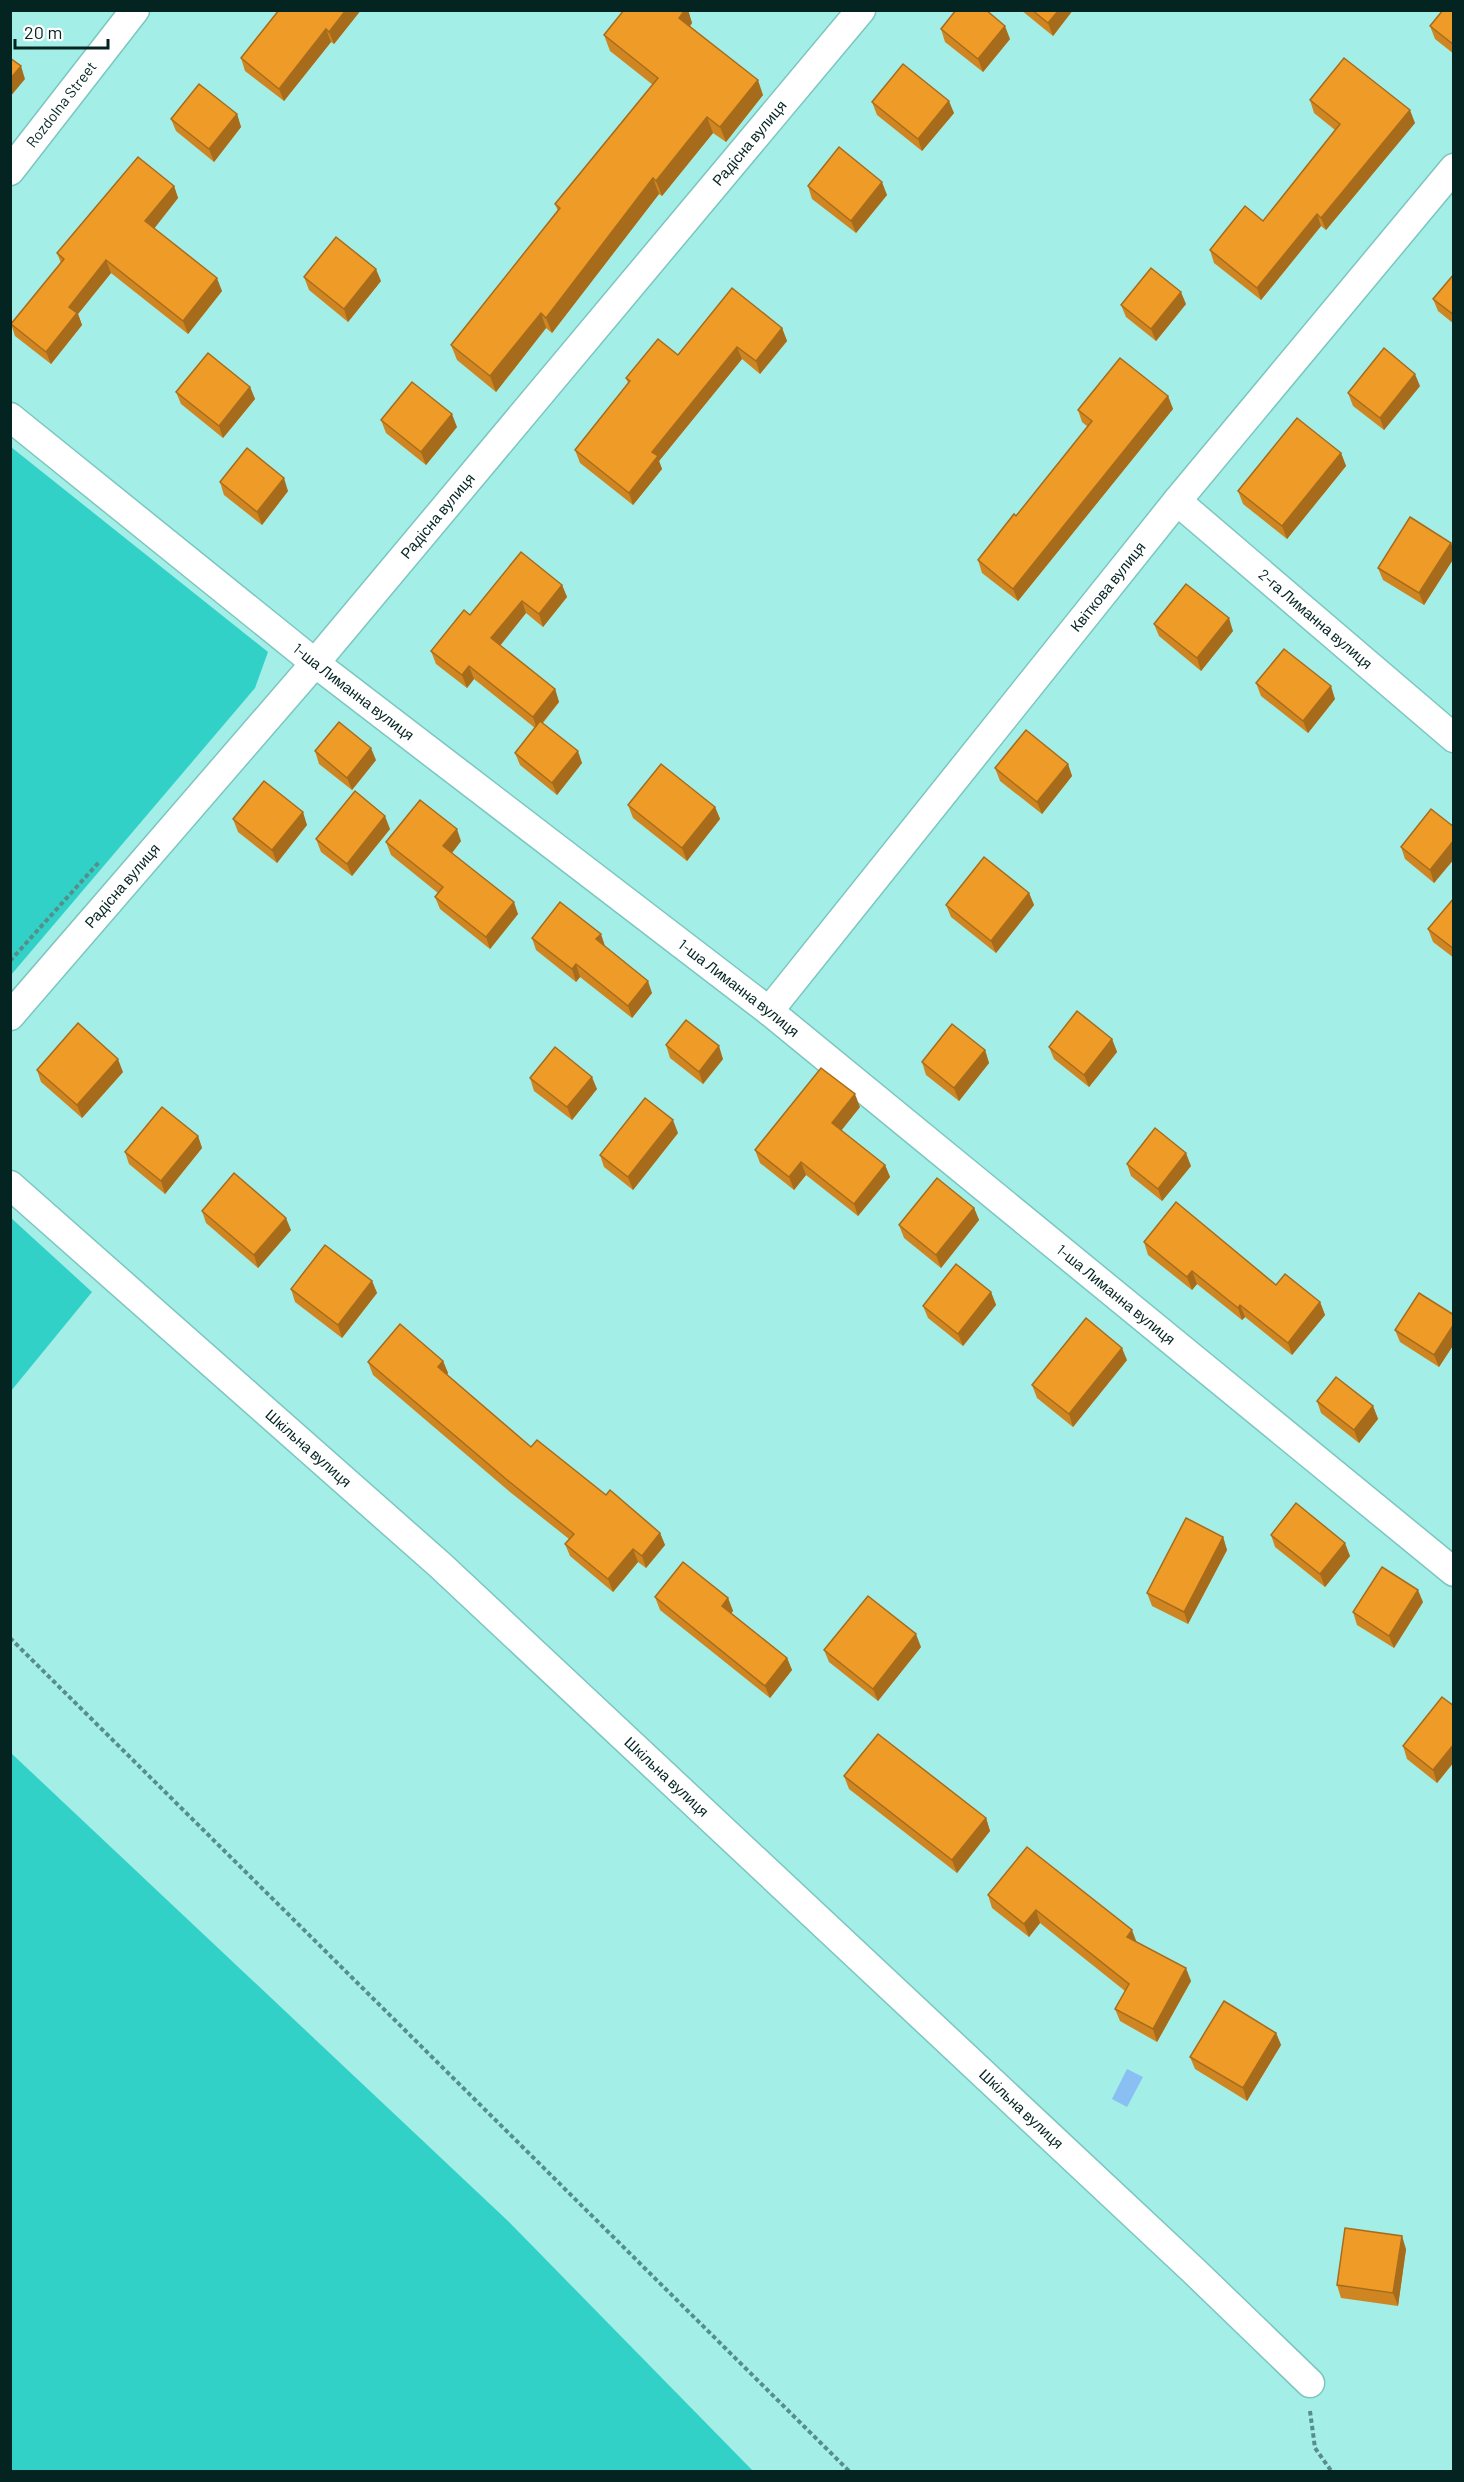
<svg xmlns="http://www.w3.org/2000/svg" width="1464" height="2482" viewBox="0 0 1464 2482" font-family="Barlow,sans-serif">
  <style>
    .green { fill: #31d1c7 }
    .water { fill: #8abff3 }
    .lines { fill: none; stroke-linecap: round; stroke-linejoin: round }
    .minor-casing { stroke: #7cc6bf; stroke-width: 31 }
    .path { stroke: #578e89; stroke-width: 4; stroke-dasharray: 4.5 3; stroke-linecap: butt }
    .minor { stroke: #fff; stroke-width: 28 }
    .wall { fill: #ce8522 }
    .shaded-wall { fill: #a76c1b }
    .building { fill: #ef9b27; stroke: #a76c1b; stroke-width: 1.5 }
    .labels { text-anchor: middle; stroke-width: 5; stroke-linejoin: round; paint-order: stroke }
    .street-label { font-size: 15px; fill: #042422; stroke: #fefefe }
  </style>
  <rect width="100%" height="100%" fill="#a3eee7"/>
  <g class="green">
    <path d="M11 447 268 652 255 688 11 975Z"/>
    <path d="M10 1217 92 1292 11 1391H10Z"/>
    <path d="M11 1753 508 2221 753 2471H11Z"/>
  </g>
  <path class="water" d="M1127 2069 1143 2077 1127 2107 1112 2099Z"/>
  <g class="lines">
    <defs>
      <g id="minor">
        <path id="s1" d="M10 171 135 10"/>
        <path id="s2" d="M10 417 315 663 769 1011 1454 1572"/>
        <path id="s3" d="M1177 501 1454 738"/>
        <path id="s4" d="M769 1011 1177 501 1454 168"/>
        <path id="s5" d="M10 1016 315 663 861 10"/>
        <path id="s6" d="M10 1185 440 1565 1194 2271 1310 2383"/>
      </g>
    </defs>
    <use href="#minor" class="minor-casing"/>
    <g class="path">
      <path d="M10 961 100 861"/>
      <path d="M10 1638 850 2472"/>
      <path d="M1310 2411 1315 2448 1332 2472"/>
    </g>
    <use href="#minor" class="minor"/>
  </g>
  <g class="wall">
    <path d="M279 10H361L334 44 331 42 284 101 245 71 241 58Z"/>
    <path d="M624 10H688L692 23 690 26 763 95 726 142 713 133 662 196 659 194 552 333 546 328 496 392 457 360 451 345 558 211 555 204 653 85 610 51 604 35Z"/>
    <path d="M1021 10H1073L1053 36Z"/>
    <path d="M1454 10V54L1435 39 1430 26Z"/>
    <path d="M941 29 1010 39 983 72 945 42Z"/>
    <path d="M1310 100 1415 123 1326 230 1321 226 1261 300 1214 263 1210 250 1263 221 1335 130 1314 113Z"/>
    <path d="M872 102 954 113 922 151 877 115Z"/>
    <path d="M237 114 241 127 214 162 176 131 171 119Z"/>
    <path d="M174 186 178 198 154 228 222 291 188 334 111 273 78 314 82 325 51 364 15 336 11 324 61 263 57 253Z"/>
    <path d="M808 186 887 195 856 233 812 199Z"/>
    <path d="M1454 274V324L1438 311 1433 299Z"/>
    <path d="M304 277 381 281 348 322 309 290Z"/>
    <path d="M1186 304 1156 341 1126 317 1121 305Z"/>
    <path d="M782 328 787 341 760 374 742 359 659 461 662 469 633 505 580 463 575 450 628 383 626 378 678 355Z"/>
    <path d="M1420 386 1384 430 1353 406 1348 393Z"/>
    <path d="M250 387 255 399 223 438 181 404 176 392Z"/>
    <path d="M1168 396 1173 409 1018 601 982 573 978 560 1016 516 1088 427 1082 422 1078 410Z"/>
    <path d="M381 420 457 427 426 465 386 433Z"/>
    <path d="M1341 453 1346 466 1287 539 1243 504 1238 491Z"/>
    <path d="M220 482 288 491 262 525 224 495Z"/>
    <path d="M1451 543 1454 551V558L1424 605 1383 580 1378 568Z"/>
    <path d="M562 585 567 597 543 627 526 613 500 645 555 689 559 702 543 723 582 763 557 795 520 765 515 753 535 728 474 679 467 688 436 664 431 651 470 615Z"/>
    <path d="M1154 624 1233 631 1201 671 1159 636Z"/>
    <path d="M1256 683 1335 699 1308 733 1261 696Z"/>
    <path d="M315 751 376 760 352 790 319 764Z"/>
    <path d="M1068 764 1072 776 1042 814 1000 781 995 768Z"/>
    <path d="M628 805 715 807 720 819 687 861 633 818Z"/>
    <path d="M233 819 307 825 277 863 238 832Z"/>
    <path d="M1454 827V859L1434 883 1405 859 1401 847Z"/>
    <path d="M390 829 352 876 321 852 316 839Z"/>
    <path d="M461 841 452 853 518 914 490 949 440 909 435 897 438 893 391 855 386 842Z"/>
    <path d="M1029 893 1034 905 996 953 951 917 946 905Z"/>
    <path d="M1454 898V958L1433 942 1428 929Z"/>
    <path d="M532 938 605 946 652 993 632 1018 580 977 576 982 536 950Z"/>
    <path d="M1112 1039 1117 1052 1089 1087 1054 1059 1049 1047Z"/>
    <path d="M666 1045 723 1059 703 1084 670 1058Z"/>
    <path d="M985 1050 989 1063 959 1101 926 1075 922 1062Z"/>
    <path d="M37 1070 123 1072 82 1118 41 1082Z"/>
    <path d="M530 1078 597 1089 572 1120 534 1091Z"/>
    <path d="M860 1107 841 1130 885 1165 890 1177 858 1216 806 1175 794 1190 760 1163 755 1150Z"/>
    <path d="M678 1133 633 1190 604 1167 600 1155Z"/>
    <path d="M198 1136 202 1148 165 1194 129 1164 125 1152Z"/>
    <path d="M1127 1164 1191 1166 1162 1201 1131 1176Z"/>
    <path d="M974 1208 979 1220 941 1268 904 1238 899 1225Z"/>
    <path d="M202 1211 291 1230 258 1268 206 1223Z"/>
    <path d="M1144 1242 1276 1285 1320 1302 1325 1315 1292 1355 1245 1317 1242 1320 1197 1284 1192 1290 1148 1255Z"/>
    <path d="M372 1281 377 1293 342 1338 295 1302 291 1289Z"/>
    <path d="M991 1292 996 1305 963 1346 928 1318 923 1306Z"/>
    <path d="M1454 1315V1344L1439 1367 1400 1342 1395 1330Z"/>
    <path d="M1127 1360 1073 1427 1037 1398 1032 1385Z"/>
    <path d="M443 1361 448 1373 447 1375 531 1447 606 1495 660 1533 665 1545 646 1568 638 1562 613 1592 570 1556 565 1544 569 1539 510 1492 373 1375 368 1362Z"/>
    <path d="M1317 1401 1373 1406 1378 1419 1359 1443 1321 1413Z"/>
    <path d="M1271 1535 1350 1556 1325 1587 1275 1547Z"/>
    <path d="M1223 1537 1227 1550 1188 1624 1152 1606 1147 1593Z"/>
    <path d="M655 1597 728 1598 733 1611 731 1613 787 1658 792 1670 770 1698 660 1610Z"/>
    <path d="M1423 1602 1394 1648 1357 1625 1353 1612Z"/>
    <path d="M921 1647 878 1701 829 1662 824 1650Z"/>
    <path d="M1454 1706V1762L1437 1783 1407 1759 1403 1746Z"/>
    <path d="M844 1776 986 1818 990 1831 957 1873 849 1789Z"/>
    <path d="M988 1895 1137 1942 1191 1981 1157 2042 1120 2021 1115 2009 1125 1991 1040 1923 1029 1937 992 1908Z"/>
    <path d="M1276 2033 1281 2045 1247 2101 1195 2069 1190 2057Z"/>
    <path d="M1406 2249 1398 2306 1341 2298 1337 2285Z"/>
  </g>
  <g class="shaded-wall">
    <path d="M346 10H361L334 44 329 32Z"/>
    <path d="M685 10H688L692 23 685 33 679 18Z"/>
    <path d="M1059 10H1073L1053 36 1048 23Z"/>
    <path d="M1005 26 1010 39 983 72 978 59Z"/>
    <path d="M326 29 331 42 284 101 279 89Z"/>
    <path d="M21 66 25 79 10 97V79Z"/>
    <path d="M758 80 763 95 726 142 720 127Z"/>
    <path d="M949 101 954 113 922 151 918 139Z"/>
    <path d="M1410 110 1415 123 1326 230 1321 218Z"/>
    <path d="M237 114 241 127 214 162 209 149Z"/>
    <path d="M707 117 713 133 662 196 656 181Z"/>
    <path d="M653 178 659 194 552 333 546 318Z"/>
    <path d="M882 182 887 195 856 233 851 221Z"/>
    <path d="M174 186 178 198 150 234 145 221Z"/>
    <path d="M1317 214 1321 226 1261 300 1257 288Z"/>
    <path d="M106 260 111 273 78 314 82 325 51 364 46 352 69 307Z"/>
    <path d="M376 269 381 281 348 322 344 309Z"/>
    <path d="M217 278 222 291 188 334 183 321Z"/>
    <path d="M1181 292 1186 304 1156 341 1151 329Z"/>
    <path d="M541 313 546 328 496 392 490 376Z"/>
    <path d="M782 328 787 341 760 374 756 361Z"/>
    <path d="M737 347 742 359 659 461 662 469 633 505 629 493 652 452Z"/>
    <path d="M1415 374 1420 386 1384 430 1380 418Z"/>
    <path d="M250 387 255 399 223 438 219 426Z"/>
    <path d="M1168 396 1173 409 1018 601 1013 589Z"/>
    <path d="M452 414 457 427 426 465 421 452Z"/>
    <path d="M1341 453 1346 466 1287 539 1282 526Z"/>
    <path d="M284 478 288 491 262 525 257 512Z"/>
    <path d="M1451 543 1454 551V558L1424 605 1419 593Z"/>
    <path d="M562 585 567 597 543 627 539 614Z"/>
    <path d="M522 601 526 613 496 651 491 638Z"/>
    <path d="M1229 618 1233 631 1201 671 1197 658Z"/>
    <path d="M469 666 474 679 467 688 462 675Z"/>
    <path d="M1331 686 1335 699 1308 733 1303 721Z"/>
    <path d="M555 689 559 702 537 729 533 717Z"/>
    <path d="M371 748 376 760 352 790 347 778Z"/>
    <path d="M578 751 582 763 557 795 552 783Z"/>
    <path d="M1068 764 1072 776 1042 814 1037 802Z"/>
    <path d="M715 807 720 819 687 861 682 848Z"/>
    <path d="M303 812 307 825 277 863 272 850Z"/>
    <path d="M385 816 390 829 352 876 347 864Z"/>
    <path d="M457 829 461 841 448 858 443 846Z"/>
    <path d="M1454 840V859L1434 883 1430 870Z"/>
    <path d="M1029 893 1034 905 996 953 991 941Z"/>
    <path d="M514 902 518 914 490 949 486 937Z"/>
    <path d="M601 934 605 946 600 952 596 939Z"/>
    <path d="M576 964 580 977 576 982 572 969Z"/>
    <path d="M648 981 652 993 632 1018 628 1006Z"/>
    <path d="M1112 1039 1117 1052 1089 1087 1084 1075Z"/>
    <path d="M719 1046 723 1059 703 1084 699 1072Z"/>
    <path d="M985 1050 989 1063 959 1101 954 1088Z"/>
    <path d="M118 1059 123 1072 82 1118 77 1105Z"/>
    <path d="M592 1077 597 1089 572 1120 567 1107Z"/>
    <path d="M855 1094 860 1107 837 1136 832 1123Z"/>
    <path d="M673 1120 678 1133 633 1190 628 1177Z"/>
    <path d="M198 1136 202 1148 165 1194 161 1181Z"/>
    <path d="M1186 1153 1191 1166 1162 1201 1158 1189Z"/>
    <path d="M801 1162 806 1175 794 1190 789 1177Z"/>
    <path d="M885 1165 890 1177 858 1216 854 1204Z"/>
    <path d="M974 1208 979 1220 941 1268 936 1255Z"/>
    <path d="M286 1218 291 1230 258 1268 254 1255Z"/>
    <path d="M1192 1271 1197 1284 1192 1290 1187 1277Z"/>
    <path d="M372 1281 377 1293 342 1338 338 1325Z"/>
    <path d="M991 1292 996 1305 963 1346 958 1334Z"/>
    <path d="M1320 1302 1325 1315 1292 1355 1288 1343Z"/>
    <path d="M1240 1305 1245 1317 1242 1320 1238 1308Z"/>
    <path d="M1454 1324V1344L1439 1367 1434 1355Z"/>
    <path d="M1122 1348 1127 1360 1073 1427 1069 1414Z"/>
    <path d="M443 1361 448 1373 442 1380 438 1367Z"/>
    <path d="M1373 1406 1378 1419 1359 1443 1354 1430Z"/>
    <path d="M660 1533 665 1545 646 1568 642 1556Z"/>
    <path d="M1223 1537 1227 1550 1188 1624 1184 1612Z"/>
    <path d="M1345 1543 1350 1556 1325 1587 1320 1574Z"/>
    <path d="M633 1549 638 1562 613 1592 608 1579Z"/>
    <path d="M1418 1590 1423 1602 1394 1648 1389 1636Z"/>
    <path d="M728 1598 733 1611 727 1618 722 1606Z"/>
    <path d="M916 1634 921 1647 878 1701 873 1689Z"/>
    <path d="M787 1658 792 1670 770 1698 765 1686Z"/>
    <path d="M1454 1744V1762L1437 1783 1433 1770Z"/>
    <path d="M986 1818 990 1831 957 1873 952 1860Z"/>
    <path d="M1036 1910 1040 1923 1029 1937 1024 1924Z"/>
    <path d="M1132 1930 1137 1943 1127 1937Z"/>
    <path d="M1186 1968 1191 1981 1157 2042 1153 2029Z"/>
    <path d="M1276 2033 1281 2045 1247 2101 1243 2088Z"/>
    <path d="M1402 2236 1406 2249 1398 2306 1393 2293Z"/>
  </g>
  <g class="building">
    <path d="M279 10H346L329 32 326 29 279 89 241 58Z"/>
    <path d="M624 10H685L679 18 758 80 720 127 707 117 656 181 653 178 546 318 541 313 490 376 451 345 560 208 555 204 658 78 604 35Z"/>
    <path d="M956 10H986L1005 26 978 59 941 29Z"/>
    <path d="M1032 10H1059L1048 23Z"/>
    <path d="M1443 10H1454V45L1430 26Z"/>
    <path d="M10 58 21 66 10 79Z"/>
    <path d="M1344 58 1410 110 1321 218 1317 214 1257 288 1210 250 1245 206 1263 221 1340 124 1310 100Z"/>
    <path d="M903 64 949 101 918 139 872 102Z"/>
    <path d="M199 84 237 114 209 149 171 119Z"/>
    <path d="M839 147 882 182 851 221 808 186Z"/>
    <path d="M138 157 174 186 145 221 217 278 183 321 106 260 69 307 77 313 46 352 11 324 64 259 57 253Z"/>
    <path d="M336 237 376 269 344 309 304 277Z"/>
    <path d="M1151 268 1181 292 1151 329 1121 305Z"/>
    <path d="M1454 274V315L1433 299Z"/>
    <path d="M732 288 782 328 756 361 737 347 652 452 658 456 629 493 575 450 630 381 626 378 658 339 678 355Z"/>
    <path d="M1384 348 1415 374 1380 418 1348 393Z"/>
    <path d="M208 353 250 387 219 426 176 392Z"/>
    <path d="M1120 358 1168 396 1013 589 978 560 1014 514 1016 516 1092 421 1078 410Z"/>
    <path d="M412 382 452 414 421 452 381 420Z"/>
    <path d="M1297 418 1341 453 1282 526 1238 491Z"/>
    <path d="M247 448 284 478 257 512 220 482Z"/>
    <path d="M1410 517 1451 543 1419 593 1378 568Z"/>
    <path d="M521 552 562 585 539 614 522 601 491 638 555 689 533 717 469 666 462 675 431 651 464 610 470 615Z"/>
    <path d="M1186 584 1229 618 1197 658 1154 624Z"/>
    <path d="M1284 649 1331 686 1303 721 1256 683Z"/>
    <path d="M540 721 578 751 552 783 515 753Z"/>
    <path d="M339 722 371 748 347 778 315 751Z"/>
    <path d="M1026 730 1068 764 1037 802 995 768Z"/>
    <path d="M661 764 715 807 682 848 628 805Z"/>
    <path d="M264 781 303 812 272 850 233 819Z"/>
    <path d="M355 791 385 816 347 864 316 839Z"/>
    <path d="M420 800 457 829 443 846 514 902 486 937 435 897 443 887 386 842Z"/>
    <path d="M1431 809 1454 827V840L1430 870 1401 847Z"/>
    <path d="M984 857 1029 893 991 941 946 905Z"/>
    <path d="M1454 898V949L1428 929Z"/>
    <path d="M560 902 601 934 596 939 648 981 628 1006 576 964 572 969 532 938Z"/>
    <path d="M1077 1011 1112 1039 1084 1075 1049 1047Z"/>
    <path d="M686 1020 719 1046 699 1072 666 1045Z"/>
    <path d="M78 1023 118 1059 77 1105 37 1070Z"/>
    <path d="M952 1024 985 1050 954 1088 922 1062Z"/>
    <path d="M555 1047 592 1077 567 1107 530 1078Z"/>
    <path d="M821 1068 855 1094 832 1123 885 1165 854 1204 801 1162 789 1177 755 1150Z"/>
    <path d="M645 1098 673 1120 628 1177 600 1155Z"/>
    <path d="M162 1107 198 1136 161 1181 125 1152Z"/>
    <path d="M1155 1128 1186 1153 1158 1189 1127 1164Z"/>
    <path d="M234 1173 286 1218 254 1255 202 1211Z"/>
    <path d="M937 1178 974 1208 936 1255 899 1225Z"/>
    <path d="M1176 1202 1276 1285 1285 1274 1320 1302 1288 1343 1240 1305 1238 1308 1192 1271 1187 1277 1144 1242Z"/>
    <path d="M325 1245 372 1281 338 1325 291 1289Z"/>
    <path d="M956 1264 991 1292 958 1334 923 1306Z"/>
    <path d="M1419 1293 1454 1315V1324L1434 1355 1395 1330Z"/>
    <path d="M1086 1318 1122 1348 1069 1414 1032 1385Z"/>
    <path d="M400 1324 443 1361 438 1367 531 1447 537 1440 606 1495 610 1490 660 1533 642 1556 633 1549 608 1579 565 1544 574 1534 506 1479 368 1362Z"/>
    <path d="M1336 1377 1373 1406 1354 1430 1317 1401Z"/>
    <path d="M1296 1503 1345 1543 1320 1574 1271 1535Z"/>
    <path d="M1186 1518 1223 1537 1184 1612 1147 1593Z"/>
    <path d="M683 1562 728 1598 722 1606 787 1658 765 1686 655 1597Z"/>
    <path d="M1382 1567 1418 1590 1389 1636 1353 1612Z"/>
    <path d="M868 1596 916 1634 873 1689 824 1650Z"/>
    <path d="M1442 1697 1454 1706V1744L1433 1770 1403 1746Z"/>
    <path d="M878 1734 986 1818 952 1860 844 1776Z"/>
    <path d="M1027 1847 1132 1930 1127 1937 1186 1968 1153 2029 1115 2009 1129 1984 1036 1910 1024 1924 988 1895Z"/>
    <path d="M1224 2001 1276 2033 1243 2088 1190 2057Z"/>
    <path d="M1345 2228 1402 2236 1393 2293 1337 2285Z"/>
  </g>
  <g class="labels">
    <g class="street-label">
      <text dy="5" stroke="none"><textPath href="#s1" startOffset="84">Rozdolna Street</textPath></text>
      <text dy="5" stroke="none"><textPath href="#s5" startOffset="1144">Радісна вулиця</textPath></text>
      <text dy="5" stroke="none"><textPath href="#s5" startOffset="658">Радісна вулиця</textPath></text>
      <text dy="5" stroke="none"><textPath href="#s4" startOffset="543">Квіткова вулиця</textPath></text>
      <text dy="5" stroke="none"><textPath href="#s3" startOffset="182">2-га Лиманна вулиця</textPath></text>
      <text dy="5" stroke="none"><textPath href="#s2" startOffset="440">1-ша Лиманна вулиця</textPath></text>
      <text dy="5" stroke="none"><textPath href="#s5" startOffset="172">Радісна вулиця</textPath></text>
      <text dy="5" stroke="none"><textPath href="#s2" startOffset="926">1-ша Лиманна вулиця</textPath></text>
      <text dy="5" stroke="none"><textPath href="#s2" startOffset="1412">1-ша Лиманна вулиця</textPath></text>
      <text dy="5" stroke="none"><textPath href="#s6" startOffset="398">Шкільна вулиця</textPath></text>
      <text dy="5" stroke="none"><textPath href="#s6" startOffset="884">Шкільна вулиця</textPath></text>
      <text dy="5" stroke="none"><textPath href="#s6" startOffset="1370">Шкільна вулиця</textPath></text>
    </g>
  </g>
  <rect width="1464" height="2482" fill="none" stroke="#042422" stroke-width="24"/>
  <path d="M15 39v9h93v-9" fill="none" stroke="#042422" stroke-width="3"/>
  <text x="24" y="39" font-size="18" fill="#042422" stroke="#fefefe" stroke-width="4.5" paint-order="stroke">20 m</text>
</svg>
